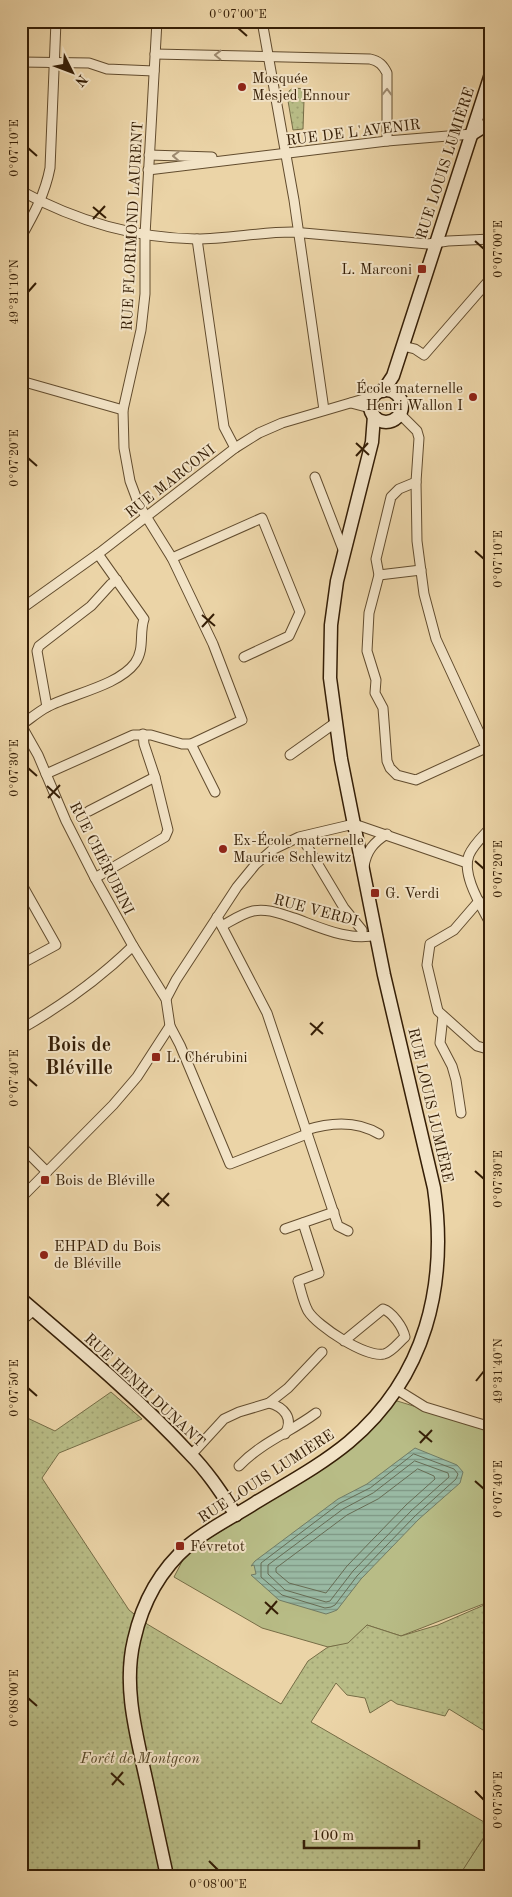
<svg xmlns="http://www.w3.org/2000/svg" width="512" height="1897" viewBox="0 0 512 1897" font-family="'Old Standard TT',serif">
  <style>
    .grass { fill: #b8bc86; stroke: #766d46 }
    .park { fill: url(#park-dots); stroke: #766d46 }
    .water { fill: url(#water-rules); stroke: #717b64 }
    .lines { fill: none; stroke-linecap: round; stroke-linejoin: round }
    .shore { stroke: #676c54; stroke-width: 1 }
    .street-casing { stroke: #624c2e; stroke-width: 11 }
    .secondary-casing { stroke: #351e06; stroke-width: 15 }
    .street { stroke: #f2e3c6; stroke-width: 9 }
    .secondary { stroke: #f2e3c6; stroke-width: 12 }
    .oneway { stroke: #9d8a70 }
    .ticks { fill: none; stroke: #351e06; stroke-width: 2 }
    .poi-dot { fill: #8f2418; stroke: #f2e3c6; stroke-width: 2 }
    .labels { text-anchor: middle; stroke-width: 4; stroke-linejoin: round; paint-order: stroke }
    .poi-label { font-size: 15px; fill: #351e06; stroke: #f2e3c6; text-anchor: start }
    .street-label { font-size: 15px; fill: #351e06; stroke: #f2e3c6 }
    .park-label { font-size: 15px; font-style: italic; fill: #564626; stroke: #f2e3c6 }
    .district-label { font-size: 20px; font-weight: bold; fill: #351e06; stroke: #f2e3c6 }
    .neatline { fill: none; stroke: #351e06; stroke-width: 2 }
    .ticks-label { font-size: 12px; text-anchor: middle; fill: #351e06 }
  </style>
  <defs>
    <pattern id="park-dots" width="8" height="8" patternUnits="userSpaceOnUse" patternTransform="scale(1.25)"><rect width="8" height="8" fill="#b8bc86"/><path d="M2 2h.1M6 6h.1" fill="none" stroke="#9fa172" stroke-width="1.8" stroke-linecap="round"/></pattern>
    <pattern id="water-rules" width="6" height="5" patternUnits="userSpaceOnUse" patternTransform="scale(1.25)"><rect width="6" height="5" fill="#99b9a3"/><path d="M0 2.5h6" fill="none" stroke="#7e9683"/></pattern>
  </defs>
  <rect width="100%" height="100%" fill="#ebd4a7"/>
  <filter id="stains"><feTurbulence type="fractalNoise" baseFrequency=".004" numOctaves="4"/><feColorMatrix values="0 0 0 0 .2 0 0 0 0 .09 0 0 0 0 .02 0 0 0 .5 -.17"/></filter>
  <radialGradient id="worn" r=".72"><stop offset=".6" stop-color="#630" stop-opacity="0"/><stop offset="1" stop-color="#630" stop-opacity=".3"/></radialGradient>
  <g class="grass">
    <path d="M394 1400 491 1430V1601L401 1636 367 1625 348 1644 328 1647 262 1628 174 1577 187 1552 319 1471 358 1442Z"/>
    <path d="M491 1827V1876H459L461 1872Z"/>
  </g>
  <g class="park">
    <path d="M293 88 308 89V100H304L303 129 293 130 287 95 289 91Z"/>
    <path d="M111 1392 142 1419 59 1453 42 1478 129 1610 147 1624 281 1704 308 1661 328 1647 348 1643 367 1625 401 1636 438 1625 491 1602V1735L449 1709 445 1716 397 1704 391 1700 370 1713 365 1698 347 1695 336 1683 311 1722 491 1826 459 1876H21V1415L55 1431Z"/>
  </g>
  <path class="water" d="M415 1448 457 1465 463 1472 460 1483 419 1519 361 1579 337 1610 332 1612 326 1614 279 1600 251 1575 256 1574 254 1565 251 1566 255 1561 338 1499 367 1484Z"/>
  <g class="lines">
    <g class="shore">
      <path d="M414 1454 454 1469 458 1474 456 1479 415 1516 357 1576 335 1605 331 1607 325 1608 282 1595 261 1577V1563L340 1503 370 1488Z"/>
      <path d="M415 1461 448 1473 449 1477 411 1511 353 1571 330 1601 326 1602 285 1590 268 1574V1565L343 1509 373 1493Z"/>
      <path d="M418 1469 434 1476 435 1479 406 1505 347 1566 326 1593 289 1583 276 1572V1568L347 1515 378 1499Z"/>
    </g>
    <defs>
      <g id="street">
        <path d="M262 21 294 200 324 410"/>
        <path d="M155 54 370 59C379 61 383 65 387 73V141"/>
        <path d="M21 62 89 63 107 69 154 71"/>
        <path d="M149 155 212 157"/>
        <path d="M148 170 387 141 472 134"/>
        <path d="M21 191C76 221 134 238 196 239 228 239 260 232 292 232L428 244 448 241 491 239"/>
        <path d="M21 237C34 214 45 194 50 168L56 21"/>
        <path d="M197 239 224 427 235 448"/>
        <path d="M403 346 415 349 424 355 491 278"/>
        <path d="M21 381 123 410"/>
        <path d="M351 403 370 408"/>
        <path d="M400 414 417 431 419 438 416 482 417 541 424 594 436 639 491 758"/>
        <path d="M315 477 344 552"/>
        <path d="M416 482 399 489 391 497 376 559 379 575 369 613 367 651 376 680 375 693 383 708 387 761 390 768 397 775 416 780 486 748"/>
        <path d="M98 554 144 619C139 633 145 649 135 663 118 686 71 694 47 707 38 712 30 719 21 725L38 755 66 821 95 878 133 946 166 999 170 1026 180 1045 230 1164 307 1134"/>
        <path d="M172 558 262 518 300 612 289 636 244 657"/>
        <path d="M379 575 421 570"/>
        <path d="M21 609 98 554 235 448 259 433 282 423 374 396"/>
        <path d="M47 707 37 651 39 646 91 606 111 584 117 580"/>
        <path d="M481 736 491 731"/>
        <path d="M191 744 215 792"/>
        <path d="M290 755 335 723"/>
        <path d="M46 774 133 735H151L182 744H191L242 720 213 644 172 558 139 505 130 481 124 448 123 410 141 330 145 294V235L157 21"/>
        <path d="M89 811 155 777"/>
        <path d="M491 827C484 835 473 845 469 855 461 875 482 907 491 925"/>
        <path d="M304 841 344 908 362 930V936"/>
        <path d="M364 867C366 851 374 842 387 834"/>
        <path d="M95 878 165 837 168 830 155 777 144 744 143 734"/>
        <path d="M21 883 56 945 21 964"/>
        <path d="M479 901 454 930 430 944 427 965 438 1011 477 1046 491 1050"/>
        <path d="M217 917 267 1013 338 1226 348 1231"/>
        <path d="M222 926C231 921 243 913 253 911 267 908 281 914 294 918 319 927 350 942 376 935"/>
        <path d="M166 999 176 980 237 887 255 865 272 850 299 837 354 824 467 863"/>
        <path d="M443 1016 440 1043 452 1066 456 1080 461 1113"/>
        <path d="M21 1029C63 1005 99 979 133 946"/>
        <path d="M306 1130C331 1122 356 1120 379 1134"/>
        <path d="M21 1146 47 1172"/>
        <path d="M21 1198 113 1105 137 1077 170 1026"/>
        <path d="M303 1223 319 1273 298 1281C301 1290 303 1302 308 1311 317 1326 366 1358 384 1354 392 1352 399 1342 405 1337 403 1327 392 1312 383 1309L344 1341"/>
        <path d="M285 1229 334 1212"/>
        <path d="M21 1321 34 1310"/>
        <path d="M396 1389 425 1407 491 1427"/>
        <path d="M269 1403C284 1407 294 1418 285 1434"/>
        <path d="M191 1455 224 1419 239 1412 269 1403 288 1388 322 1352"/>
        <path d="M239 1466C262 1442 289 1433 316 1413"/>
      </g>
      <g id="secondary">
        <path d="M472 134 491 122"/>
        <circle cx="386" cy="406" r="16"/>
        <path d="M383 391 393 376 491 74"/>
        <path d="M21 1299C78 1348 139 1399 190 1454 208 1472 222 1494 236 1515"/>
        <path d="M167 1876C160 1843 153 1811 146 1779 136 1733 123 1686 134 1640 142 1604 160 1570 189 1545 208 1529 233 1517 255 1503 286 1484 320 1466 349 1442 426 1377 448 1285 434 1188L384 975 341 759 330 678 331 625 337 581 372 442 374 416"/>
      </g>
    </defs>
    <use href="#street" class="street-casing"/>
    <use href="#secondary" class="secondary-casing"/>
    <use href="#street" class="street"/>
    <use href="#secondary" class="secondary"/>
  </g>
  <defs><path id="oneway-chevron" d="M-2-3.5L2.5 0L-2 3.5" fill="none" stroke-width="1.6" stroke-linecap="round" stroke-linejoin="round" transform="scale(1.25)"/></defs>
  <g class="oneway">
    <use href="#oneway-chevron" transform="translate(218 55) rotate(-179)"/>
    <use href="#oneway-chevron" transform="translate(387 92) rotate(-89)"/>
    <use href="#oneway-chevron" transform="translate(176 156) rotate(-178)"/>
  </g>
  <path class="ticks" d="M238 28 247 36M28 148 37 156M93 207 106 218M93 219 105 206M475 241 484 249M28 292 36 283M356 443 369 455M356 456 368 443M28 458 37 466M475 551 484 559M202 615 215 626M202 627 214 614M28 768 37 776M47 786 60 798M48 798 60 785M475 861 484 869M310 1023 323 1034M311 1035 323 1022M28 1078 37 1086M475 1171 484 1179M156 1194 169 1206M157 1206 169 1193M476 1381 484 1371M28 1388 37 1396M419 1431 432 1442M420 1443 432 1430M475 1481 484 1489M265 1602 278 1614M266 1614 277 1601M28 1698 37 1706M111 1773 124 1785M112 1785 123 1772M475 1791 484 1800M209 1861 218 1870"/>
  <g class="poi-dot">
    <circle cx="242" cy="87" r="5"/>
    <rect x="417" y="264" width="10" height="10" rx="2.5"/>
    <circle cx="473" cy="397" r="5"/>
    <circle cx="223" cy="849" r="5"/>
    <rect x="370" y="888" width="10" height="10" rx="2.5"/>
    <rect x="151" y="1052" width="10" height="10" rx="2.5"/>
    <rect x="40" y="1175" width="10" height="10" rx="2.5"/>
    <circle cx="44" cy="1255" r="5"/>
    <rect x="175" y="1541" width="10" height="10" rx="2.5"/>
  </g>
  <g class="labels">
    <g class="poi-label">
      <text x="252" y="83">Mosquée<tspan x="252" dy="17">Mesjed Ennour</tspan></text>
      <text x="412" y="274" text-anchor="end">L. Marconi</text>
      <text x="463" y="393" text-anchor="end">École maternelle<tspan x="463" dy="17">Henri Wallon I</tspan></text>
      <text x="233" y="845">Ex-École maternelle<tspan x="233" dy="17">Maurice Schlewitz</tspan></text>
      <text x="385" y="898">G. Verdi</text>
      <text x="166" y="1062">L. Chérubini</text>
      <text x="55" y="1185">Bois de Bléville</text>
      <text x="54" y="1251">EHPAD du Bois<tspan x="54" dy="17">de Bléville</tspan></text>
      <text x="190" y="1551">Févretot</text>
    </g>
    <g class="street-label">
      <text transform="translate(353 132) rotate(-7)" y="5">RUE DE L'AVENIR</text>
      <text transform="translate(445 163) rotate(-72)" y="5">RUE LOUIS LUMIÈRE</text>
      <text transform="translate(132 226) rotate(-87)" y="5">RUE FLORIMOND LAURENT</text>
      <text transform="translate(170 481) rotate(-38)" y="5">RUE MARCONI</text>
      <text transform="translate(102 858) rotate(63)" y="5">RUE CHÉRUBINI</text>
      <text transform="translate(316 910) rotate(15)" y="5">RUE VERDI</text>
      <text transform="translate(431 1105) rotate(77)" y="5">RUE LOUIS LUMIÈRE</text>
      <text transform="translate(145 1390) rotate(43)" y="5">RUE HENRI DUNANT</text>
      <text transform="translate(266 1476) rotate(-33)" y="5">RUE LOUIS LUMIÈRE</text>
    </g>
    <g class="park-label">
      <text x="140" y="1763">Forêt de Montgeon</text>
    </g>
    <g class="district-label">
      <text x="79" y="1051">Bois de<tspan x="79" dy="23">Bléville</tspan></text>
    </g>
  </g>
  <rect width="512" height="1897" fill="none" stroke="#ebd4a7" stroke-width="55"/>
  <g transform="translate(72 72) rotate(132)" stroke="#f2e3c6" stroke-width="4" paint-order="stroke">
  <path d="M0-4L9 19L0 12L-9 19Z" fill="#351e06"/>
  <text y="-8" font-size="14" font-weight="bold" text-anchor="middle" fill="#351e06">N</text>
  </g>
  <path d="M304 1840v8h115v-8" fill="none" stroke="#351e06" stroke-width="2.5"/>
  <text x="312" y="1840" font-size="15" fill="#351e06" stroke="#f2e3c6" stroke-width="4" paint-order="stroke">100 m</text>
  <rect x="28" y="28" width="456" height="1842" class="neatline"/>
  <g class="ticks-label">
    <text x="238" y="18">0°07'00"E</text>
    <text transform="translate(14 148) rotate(-90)" y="4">0°07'10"E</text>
    <text transform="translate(498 249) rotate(-90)" y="4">0°07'00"E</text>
    <text transform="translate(14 292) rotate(-90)" y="4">49°31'10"N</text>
    <text transform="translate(14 458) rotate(-90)" y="4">0°07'20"E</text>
    <text transform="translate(498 559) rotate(-90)" y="4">0°07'10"E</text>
    <text transform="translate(14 768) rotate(-90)" y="4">0°07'30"E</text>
    <text transform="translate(498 869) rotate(-90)" y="4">0°07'20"E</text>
    <text transform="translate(14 1078) rotate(-90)" y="4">0°07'40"E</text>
    <text transform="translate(498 1179) rotate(-90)" y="4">0°07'30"E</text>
    <text transform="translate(498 1371) rotate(-90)" y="4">49°31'40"N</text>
    <text transform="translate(14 1388) rotate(-90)" y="4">0°07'50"E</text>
    <text transform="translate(498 1489) rotate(-90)" y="4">0°07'40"E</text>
    <text transform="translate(14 1698) rotate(-90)" y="4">0°08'00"E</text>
    <text transform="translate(498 1800) rotate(-90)" y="4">0°07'50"E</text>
    <text x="218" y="1888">0°08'00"E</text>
  </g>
  <rect width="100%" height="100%" filter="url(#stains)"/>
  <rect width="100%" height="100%" fill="url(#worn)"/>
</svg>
